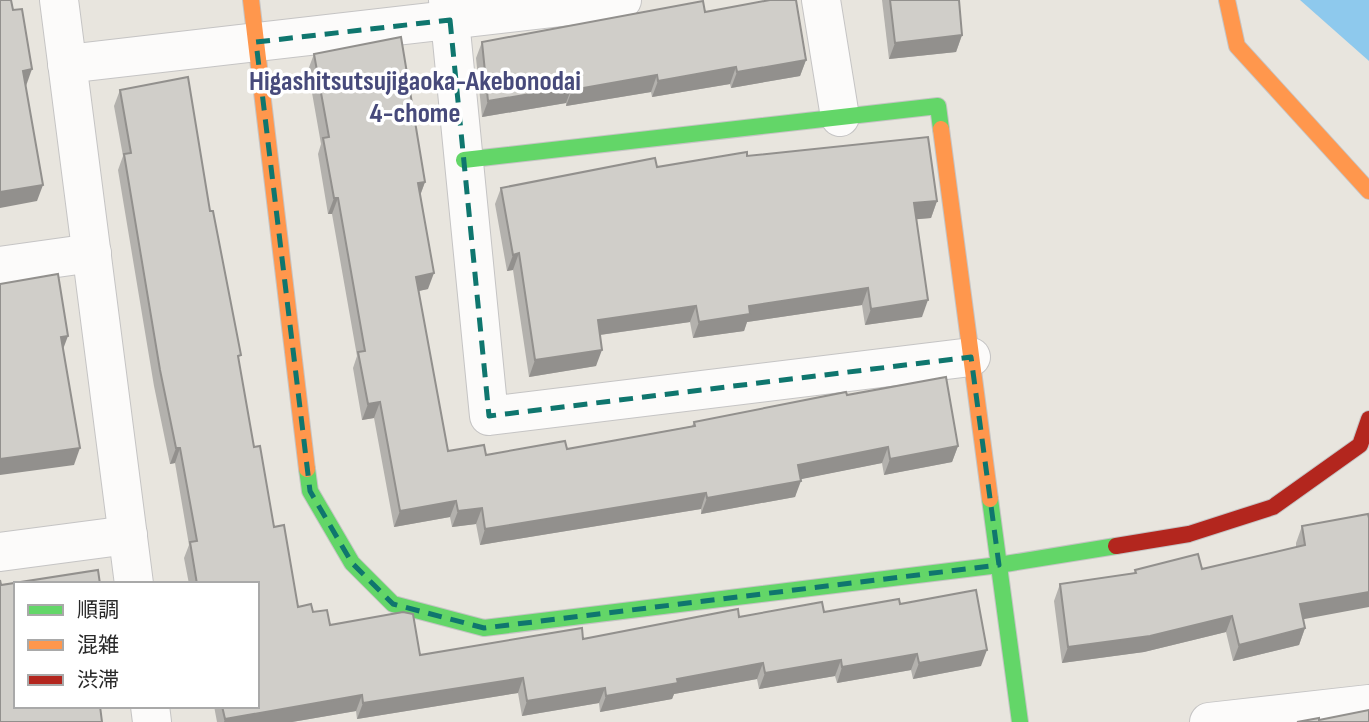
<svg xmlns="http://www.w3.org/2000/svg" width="1369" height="722" viewBox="0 0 1369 722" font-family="'Sofia Sans Condensed','Noto Sans JP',sans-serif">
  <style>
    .water { fill: #8ec9ed }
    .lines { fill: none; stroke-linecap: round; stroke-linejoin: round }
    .street-casing { stroke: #c5c4c4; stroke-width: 40 }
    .fast-casing { stroke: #c5c4c4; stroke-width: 18 }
    .slow-casing { stroke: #c5c4c4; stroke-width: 18 }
    .jam-casing { stroke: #c5c4c4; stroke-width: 18 }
    .street { stroke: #fcfbfa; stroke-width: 38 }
    .fast { stroke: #63d668; stroke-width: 16 }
    .slow { stroke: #ff974d; stroke-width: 16 }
    .jam { stroke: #b3261e; stroke-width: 16 }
    .wall { fill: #b3b1ad }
    .shaded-wall { fill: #92908d }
    .building { fill: #d0cec9; stroke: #92908d; stroke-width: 2 }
    .marked { fill: none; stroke: #0f766e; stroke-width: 5; stroke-dasharray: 14 9; stroke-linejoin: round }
    .labels { text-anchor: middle; stroke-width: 7; stroke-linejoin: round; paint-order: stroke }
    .neighbourhood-label { font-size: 28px; font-weight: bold; fill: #474a7b; stroke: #fff }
  </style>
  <rect width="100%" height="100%" fill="#e8e5de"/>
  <path class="water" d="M1300 0H1369V61Z"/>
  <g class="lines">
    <defs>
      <g id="street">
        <path d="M59 0 134 584"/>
        <path d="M448 0 489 416 971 357"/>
        <path d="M821 0 840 117"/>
        <path d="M67 64 622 0"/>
        <path d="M0 266 92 253"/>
        <path d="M0 552 128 535"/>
        <path d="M150 706 152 722"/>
        <path d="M1209 722 1369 704"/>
      </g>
      <g id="fast">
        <path d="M464 160 938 106 941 129"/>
        <path d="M307 469 310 491 352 563 393 604 484 628 999 565 1116 546"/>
        <path d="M990 499 1020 722"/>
      </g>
      <g id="slow">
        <path d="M251 0 307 469"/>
        <path d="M1227 0 1237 46 1369 191"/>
        <path d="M941 129 990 499"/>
      </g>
      <path id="jam" d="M1116 546 1189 534 1273 507 1360 445 1369 419"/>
    </defs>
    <use href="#street" class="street-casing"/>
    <use href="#fast" class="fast-casing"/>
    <use href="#slow" class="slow-casing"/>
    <use href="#jam" class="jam-casing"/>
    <use href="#street" class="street"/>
    <use href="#fast" class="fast"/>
    <use href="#slow" class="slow"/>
    <use href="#jam" class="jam"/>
  </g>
  <g class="wall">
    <path d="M882 0H959L962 35 956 52 889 59Z"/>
    <path d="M705 12 806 60 800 76 731 88 730 84 652 97 651 92 566 106V103L482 117 476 58 482 42Z"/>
    <path d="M314 54 425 182 420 196 428 289 418 291 448 451 486 455 567 449 692 426 694 422 847 395 958 446 952 462 884 475 882 463 800 479 795 497 701 514V509L480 545 476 524 452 527 450 517 394 527 374 418 362 420 353 368 357 356 332 214H328L318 154 321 144 308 70Z"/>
    <path d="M120 90 210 211 254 447 274 527 298 607 313 612 330 625 420 655 583 639 739 617 824 612 900 604 981 666 913 679 911 670 837 683 835 676 759 689 757 679 674 694 672 699 600 712 599 703 522 716 518 693 357 719 356 711 292 722H217L214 706H257V584H189L184 558 189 545 175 463 170 464 154 386 118 170 123 156 114 106Z"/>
    <path d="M747 156 937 201 931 218 916 219 922 317 865 325 862 305 747 322 744 331 693 338 690 322 600 335 596 366 529 377 513 270 507 271 495 204 501 188Z"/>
    <path d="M1368 514 1303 619 1305 628 1299 645 1233 661 1226 632 1144 652 1062 663 1054 601 1060 584 1134 574 1135 570 1202 569 1296 547V543L1302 526Z"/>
  </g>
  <g class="shaded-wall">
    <path d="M962 35 956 52 889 59 895 43Z"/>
    <path d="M806 60 800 76 731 88 737 72Z"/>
    <path d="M736 67 730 84 652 97 658 81Z"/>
    <path d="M32 69 26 86 23 71Z"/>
    <path d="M657 75 651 92 566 106 572 90Z"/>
    <path d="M572 87 566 103 482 117 488 101Z"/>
    <path d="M425 182 419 198 418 183Z"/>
    <path d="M43 185 37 201 0 208V192Z"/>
    <path d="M334 198H338L332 214H328Z"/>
    <path d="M937 201 931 218 908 220 914 203Z"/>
    <path d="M519 253 513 270 507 271 513 255Z"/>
    <path d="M434 273 428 289 410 293 416 277Z"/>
    <path d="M868 288 862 305 747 322 744 331 693 338 699 322 749 306Z"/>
    <path d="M928 300 922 317 865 325 871 309Z"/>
    <path d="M696 306 690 322 592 336 598 320Z"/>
    <path d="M68 336 62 352 61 337Z"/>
    <path d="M602 350 596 366 529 377 535 360Z"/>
    <path d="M380 402 374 418 362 420 368 404Z"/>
    <path d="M958 446 952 462 884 475 890 459Z"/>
    <path d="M888 447 882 463 792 481 798 465Z"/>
    <path d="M80 448 74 465 0 475V459Z"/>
    <path d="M176 448H180L175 463 170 464Z"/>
    <path d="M801 481 795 497 701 514 707 498Z"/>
    <path d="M706 493 701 509 480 545 485 529Z"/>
    <path d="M456 501 450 517 394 527 400 511Z"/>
    <path d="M482 508 476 524 452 527 458 511Z"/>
    <path d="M1369 592V607L1294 621 1300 604Z"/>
    <path d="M1232 616 1226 632 1144 652 1062 663 1068 647Z"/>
    <path d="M1305 628 1299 645 1233 661 1239 645Z"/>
    <path d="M987 650 981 666 913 679 919 663Z"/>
    <path d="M917 654 911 670 837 683 842 667Z"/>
    <path d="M841 660 835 676 759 689 765 673Z"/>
    <path d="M763 663 757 679 674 694 672 699 600 712 606 696 677 679Z"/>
    <path d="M523 678 518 693 357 719 363 703Z"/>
    <path d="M605 688 599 703 522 716 527 701Z"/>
    <path d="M362 695 356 711 292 722H224L225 719Z"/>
  </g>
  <g class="building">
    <path d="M0 0H11L13 10 22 9 32 69 23 71 43 185 0 192Z"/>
    <path d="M770 0H796L806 60 737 72 736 67 658 81 657 75 572 90V87L488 101 482 42 703 1 705 12Z"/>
    <path d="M890 0H959L962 35 895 43Z"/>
    <path d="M401 37 425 182 418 183 434 273 416 277 448 451 484 445 486 455 565 441 567 449 695 426 694 422 846 392 847 395 946 377 958 446 890 459 888 447 798 465 801 481 707 498 706 493 485 529 482 508 458 511 456 501 400 511 380 402 368 404 358 352 365 351 338 198H334L323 138 329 137 314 54Z"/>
    <path d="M188 77 210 211H213L241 355 238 356 254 447 260 446 274 527 284 525 298 607 311 604 313 612 327 610 330 625 403 612 413 614 420 655 582 628 583 639 738 609 739 617 822 602 824 612 899 599 900 604 976 590 987 650 919 663 917 654 842 667 841 660 765 673 763 663 677 679 678 683 606 696 605 688 527 701 523 678 363 703 362 695 225 719 222 706H257V584H197L190 542 197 541 180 448H176L160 370 124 154 131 153 120 90Z"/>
    <path d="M928 137 937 201 914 203 928 300 871 309 868 288 749 306 750 314 699 322 696 306 598 320 602 350 535 360 519 253 513 255 501 188 655 158 657 167 747 152V156Z"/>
    <path d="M58 274 68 336 61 337 80 448 0 459V284Z"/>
    <path d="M1368 514 1369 518V592L1300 604 1305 628 1239 645 1232 616 1150 636 1068 647 1060 584 1136 573 1135 570 1198 554 1202 569 1305 545 1302 526Z"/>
    <path d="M98 570 100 584H16V706H100L102 722H0V580L1 585Z"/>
    <path d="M1369 710V722H1297L1319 718V720Z"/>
  </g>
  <path class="marked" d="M450 20 489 416 971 357 999 565 484 628 393 604 352 563 310 491 256 42Z"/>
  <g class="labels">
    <g class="neighbourhood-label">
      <text x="415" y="90">Higashitsutsujigaoka-Akebonodai<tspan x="415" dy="32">4-chome</tspan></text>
    </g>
  </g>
  <rect x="14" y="582" width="245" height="126" fill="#ffffff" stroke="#a9a9a9" stroke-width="2"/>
  <rect x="28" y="605" width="35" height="10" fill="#63d668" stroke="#a9a9a9" stroke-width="2"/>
  <text x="77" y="617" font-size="21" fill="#292929">順調</text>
  <rect x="28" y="640" width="35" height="10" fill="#ff974d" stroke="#a9a9a9" stroke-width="2"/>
  <text x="77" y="652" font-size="21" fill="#292929">混雑</text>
  <rect x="28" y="675" width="35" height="10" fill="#b3261e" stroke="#a9a9a9" stroke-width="2"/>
  <text x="77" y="687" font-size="21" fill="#292929">渋滞</text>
</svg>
